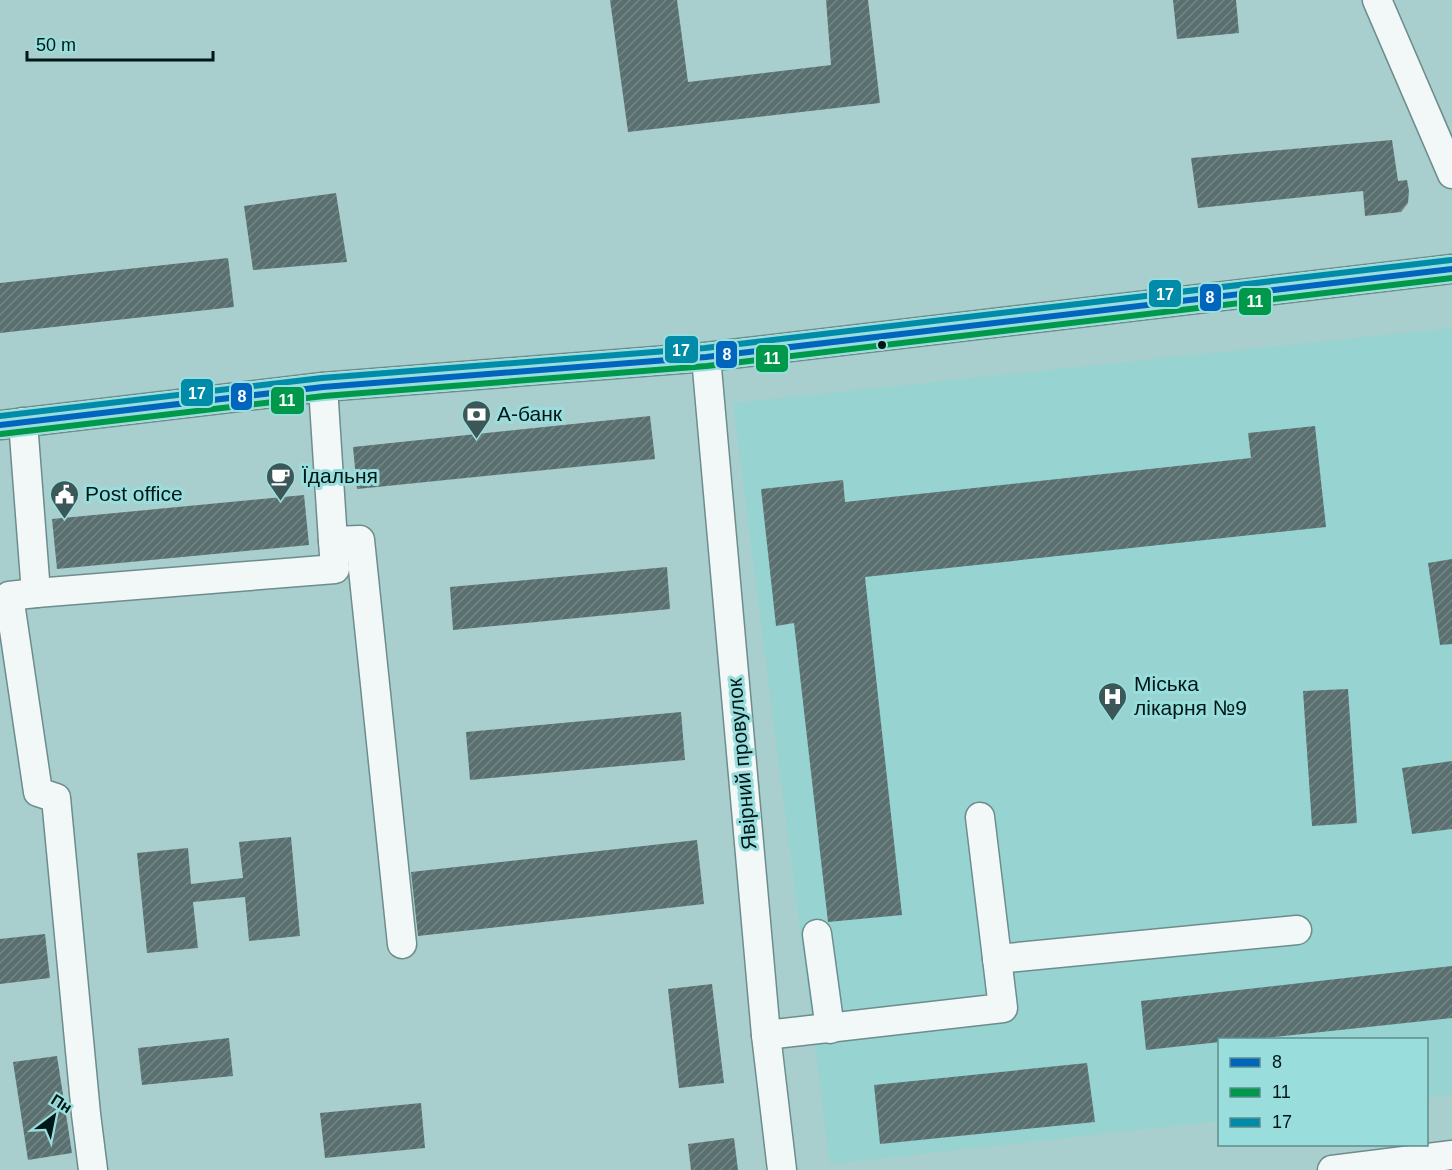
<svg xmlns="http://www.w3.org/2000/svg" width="1452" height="1170" viewBox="0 0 1452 1170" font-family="Helvetica,sans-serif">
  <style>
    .built { fill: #96d3d1 }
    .building { fill: url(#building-hatch) }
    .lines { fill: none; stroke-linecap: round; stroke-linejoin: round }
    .minor-casing { stroke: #6e8c8c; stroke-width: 31 }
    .minor { stroke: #f2f8f8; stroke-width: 28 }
    .bus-1-casing { stroke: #99dedc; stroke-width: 10 }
    .bus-2-casing { stroke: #99dedc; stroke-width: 10 }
    .bus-3-casing { stroke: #99dedc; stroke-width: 10 }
    .bus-1 { stroke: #0065bd; stroke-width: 6 }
    .bus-2 { stroke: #00984b; stroke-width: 6 }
    .bus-3 { stroke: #008ca9; stroke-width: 6 }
    .bus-dot { fill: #001717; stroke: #99dedc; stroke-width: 2 }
    .labels { text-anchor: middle; stroke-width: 6; stroke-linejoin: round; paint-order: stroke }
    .poi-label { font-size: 21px; fill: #001717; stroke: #99dedc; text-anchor: start }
    .street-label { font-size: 21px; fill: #001717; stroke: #99dedc }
    .line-badge { stroke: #99dedc; stroke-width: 2 }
    .badge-label { font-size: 16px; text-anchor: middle; font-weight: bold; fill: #fff }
  </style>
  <defs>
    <pattern id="building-hatch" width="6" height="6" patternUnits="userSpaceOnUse" patternTransform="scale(1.5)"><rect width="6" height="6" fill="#5a7070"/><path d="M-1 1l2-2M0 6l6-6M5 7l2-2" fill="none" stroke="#748686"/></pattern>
  </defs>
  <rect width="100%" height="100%" fill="#a8cfcd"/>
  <path class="built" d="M1452 328V1095L1427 1098 1426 1040H1220L1219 1121 830 1164 733 403Z"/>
  <g class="building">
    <path d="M610 0H677L688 82 831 65 826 0H868L880 103 628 132Z"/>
    <path d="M1173 0H1236L1239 33 1177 39Z"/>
    <path d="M1392 140 1398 181 1407 180 1409 191 1408 203 1401 212 1365 216 1363 191 1198 208 1191 158Z"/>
    <path d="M336 193 347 262 253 270 244 206Z"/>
    <path d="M228 258 234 307 0 333V283Z"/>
    <path d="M650 416 655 459 357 489 353 447Z"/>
    <path d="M1315 426 1326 527 865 577 902 915 828 922 794 623 776 626 761 489 843 480 845 502 1251 458 1248 433Z"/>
    <path d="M304 495 309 545 57 569 52 519Z"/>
    <path d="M1452 559V644L1440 645 1428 563Z"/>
    <path d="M667 567 670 609 453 630 450 587Z"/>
    <path d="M1348 689 1357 823 1312 826 1303 691Z"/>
    <path d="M681 712 685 760 470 780 466 732Z"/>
    <path d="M1452 761V829L1412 834 1402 768Z"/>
    <path d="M291 837 300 936 249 941 245 897 193 902 198 948 147 953 137 853 188 848 191 884 243 878 239 842Z"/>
    <path d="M697 840 704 904 418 936 411 872Z"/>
    <path d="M45 934 50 978 0 984V939Z"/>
    <path d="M1452 966V1018L1246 1040H1220V1042L1146 1050 1141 1001Z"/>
    <path d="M712 984 724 1083 679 1088 668 989Z"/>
    <path d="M229 1038 233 1076 142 1085 138 1048Z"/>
    <path d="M57 1056 72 1153 28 1160 13 1062Z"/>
    <path d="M1087 1063 1095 1122 880 1144 874 1085Z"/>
    <path d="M421 1103 425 1148 325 1158 320 1113Z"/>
    <path d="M734 1138 738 1170H691L688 1144Z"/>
  </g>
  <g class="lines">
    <defs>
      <g id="minor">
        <path d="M1377 0 1452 174"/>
        <path d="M706 357 766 1035 782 1170"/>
        <path d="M323 387 333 541 360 540 402 944"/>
        <path d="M23 422 36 593 9 596 38 792 56 798 86 1114 93 1170"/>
        <path d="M0 425 323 387 706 357 1452 269"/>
        <path d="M36 593 335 569 333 541"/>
        <path d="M817 934 830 1029"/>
        <path d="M997 959 1297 930"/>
        <path d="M766 1035 1003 1008 980 817"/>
        <path d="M1332 1170 1452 1155"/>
      </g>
    </defs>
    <use href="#minor" class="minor-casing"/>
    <use href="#minor" class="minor"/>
    <defs>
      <path id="bus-1" d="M0 425 323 387 706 357 1452 269"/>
      <path id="bus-2" d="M1 434 324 396 707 366 1452 278"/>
      <path id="bus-3" d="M0 416 322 378 705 348 1451 260"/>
    </defs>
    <use href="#bus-1" class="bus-1-casing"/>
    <use href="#bus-2" class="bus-2-casing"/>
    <use href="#bus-3" class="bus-3-casing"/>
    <use href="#bus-1" class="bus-1"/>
    <use href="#bus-2" class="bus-2"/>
    <use href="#bus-3" class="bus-3"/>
  </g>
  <defs>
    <symbol id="bank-pin" viewBox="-11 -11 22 30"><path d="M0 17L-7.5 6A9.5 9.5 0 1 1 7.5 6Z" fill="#3b5757" stroke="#99dedc"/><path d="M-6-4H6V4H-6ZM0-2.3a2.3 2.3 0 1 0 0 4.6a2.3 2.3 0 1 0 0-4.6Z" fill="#fff"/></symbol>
    <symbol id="cafe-pin" viewBox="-11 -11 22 30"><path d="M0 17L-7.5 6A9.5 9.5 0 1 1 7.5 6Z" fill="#3b5757" stroke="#99dedc"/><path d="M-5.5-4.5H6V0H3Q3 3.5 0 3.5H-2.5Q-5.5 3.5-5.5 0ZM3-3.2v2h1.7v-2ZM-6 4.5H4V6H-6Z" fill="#fff"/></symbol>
    <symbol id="civic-pin" viewBox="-11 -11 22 30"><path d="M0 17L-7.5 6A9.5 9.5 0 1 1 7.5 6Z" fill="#3b5757" stroke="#99dedc"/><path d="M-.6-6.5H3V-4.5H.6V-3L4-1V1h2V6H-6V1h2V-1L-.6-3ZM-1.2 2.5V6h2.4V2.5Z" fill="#fff"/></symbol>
    <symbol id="hospital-pin" viewBox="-11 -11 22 30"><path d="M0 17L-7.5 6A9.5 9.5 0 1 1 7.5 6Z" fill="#3b5757" stroke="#99dedc"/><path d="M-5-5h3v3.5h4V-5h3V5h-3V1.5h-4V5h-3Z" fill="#fff"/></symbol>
  </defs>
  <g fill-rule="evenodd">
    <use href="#bank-pin" x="460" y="398" width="33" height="45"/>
    <use href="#cafe-pin" x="264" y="460" width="33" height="45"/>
    <use href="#civic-pin" x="48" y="478" width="33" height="45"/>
    <use href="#hospital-pin" x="1096" y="680" width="33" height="45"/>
  </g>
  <circle class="bus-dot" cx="882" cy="345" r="5"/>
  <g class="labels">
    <g class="poi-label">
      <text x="497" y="421">А-банк</text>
      <text x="302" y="483">Їдальня</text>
      <text x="85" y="501">Post office</text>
      <text x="1134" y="691">Міська<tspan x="1134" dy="24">лікарня №9</tspan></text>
    </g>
    <g class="street-label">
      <text transform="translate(742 764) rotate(-95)" y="7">Явірний провулок</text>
    </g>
  </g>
  <g class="line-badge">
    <rect x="1148" y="279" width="34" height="29" rx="6" fill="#008ca9"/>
    <rect x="1199" y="283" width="23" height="29" rx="6" fill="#0065bd"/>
    <rect x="1238" y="287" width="34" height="29" rx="6" fill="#00984b"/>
    <rect x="664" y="335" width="35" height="29" rx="6" fill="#008ca9"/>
    <rect x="715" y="340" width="23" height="29" rx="6" fill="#0065bd"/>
    <rect x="755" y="344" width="34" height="29" rx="6" fill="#00984b"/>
    <rect x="180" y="378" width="34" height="29" rx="6" fill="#008ca9"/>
    <rect x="230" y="382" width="23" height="29" rx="6" fill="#0065bd"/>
    <rect x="270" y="386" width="35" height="29" rx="6" fill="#00984b"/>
  </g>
  <g class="badge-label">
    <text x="1165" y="300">17</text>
    <text x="1210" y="303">8</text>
    <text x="1255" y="307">11</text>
    <text x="681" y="356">17</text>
    <text x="727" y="360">8</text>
    <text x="772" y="364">11</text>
    <text x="197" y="399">17</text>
    <text x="242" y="402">8</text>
    <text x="287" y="406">11</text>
  </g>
  <rect x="1218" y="1038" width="210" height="108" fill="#99dedc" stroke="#5c8e8d" stroke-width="1.5"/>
  <rect x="1230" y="1058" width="30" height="9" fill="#0065bd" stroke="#5c8e8d" stroke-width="1.5"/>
  <text x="1272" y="1068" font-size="18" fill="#001717">8</text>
  <rect x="1230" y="1088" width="30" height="9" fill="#00984b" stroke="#5c8e8d" stroke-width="1.5"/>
  <text x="1272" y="1098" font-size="18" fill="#001717">11</text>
  <rect x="1230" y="1118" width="30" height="9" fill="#008ca9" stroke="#5c8e8d" stroke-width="1.5"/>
  <text x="1272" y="1128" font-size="18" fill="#001717">17</text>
  <g transform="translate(54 1116) rotate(32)" stroke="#99dedc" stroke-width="4.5" paint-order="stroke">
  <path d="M0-4.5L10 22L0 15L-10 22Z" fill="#001717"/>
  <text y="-9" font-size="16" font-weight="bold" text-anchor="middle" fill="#001717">Пн</text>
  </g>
  <path d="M27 51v9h186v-9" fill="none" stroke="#001717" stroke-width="3"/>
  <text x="36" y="51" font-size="18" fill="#001717" stroke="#99dedc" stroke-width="4.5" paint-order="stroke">50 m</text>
</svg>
